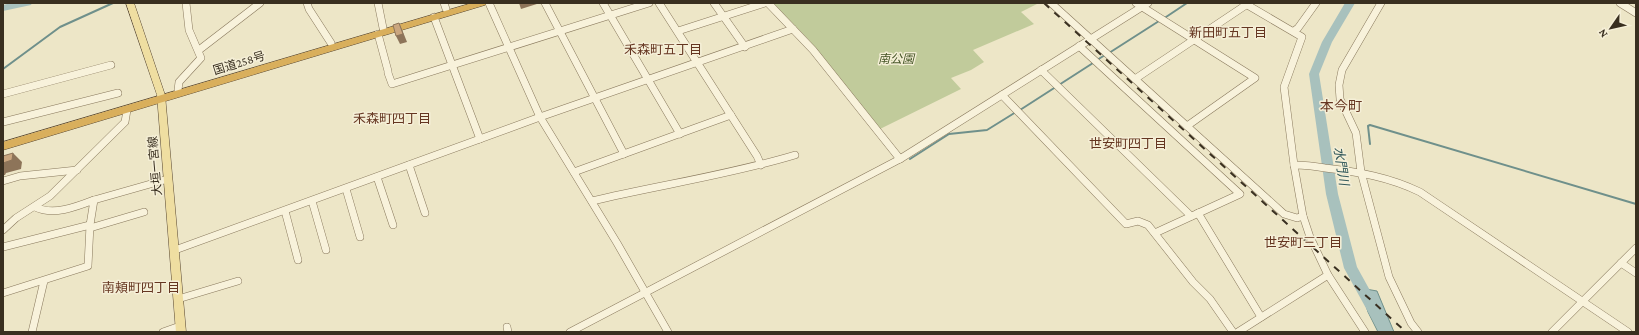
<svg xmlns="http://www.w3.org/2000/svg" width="1639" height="335" viewBox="0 0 1639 335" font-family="'Crimson Pro','Noto Sans JP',serif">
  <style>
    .green { fill: #c1cb9b }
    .water { fill: #a8c1bd; stroke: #6f908b }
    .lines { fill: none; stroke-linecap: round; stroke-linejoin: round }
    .stream { stroke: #6f908b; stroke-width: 2 }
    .river { fill: #a8c1bd; fill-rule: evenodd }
    .minor-casing { stroke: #89795d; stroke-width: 8 }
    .major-casing { stroke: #574631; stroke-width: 1 }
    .highway-casing { stroke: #574631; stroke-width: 1 }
    .minor { stroke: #f8f2db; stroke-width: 7 }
    .major { fill: #efdea1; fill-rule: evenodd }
    .highway { fill: #d9af5c; fill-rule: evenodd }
    .rail { stroke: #392f20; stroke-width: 2; stroke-dasharray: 7 7; stroke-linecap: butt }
    .shaded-wall { fill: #8d7459 }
    .building { fill: #caa67f; stroke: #8d7459 }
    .labels { text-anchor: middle; stroke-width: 3; stroke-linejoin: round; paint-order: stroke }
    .park-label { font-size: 12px; font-style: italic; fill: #455527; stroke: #f5efd7 }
    .street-label { font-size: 12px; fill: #392f20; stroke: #f5efd7 }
    .neighbourhood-label { font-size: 13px; fill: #653621; stroke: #f5efd7 }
    .water-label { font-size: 13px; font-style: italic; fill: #305759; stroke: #f5efd7 }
    .quarter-label { font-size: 14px; fill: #653621; stroke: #f5efd7 }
  </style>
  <rect width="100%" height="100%" fill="#ede6c7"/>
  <path class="green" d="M773 3H1035L1037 4 1021 12 1034 24 973 50 984 62 971 70 951 78 961 89 880 129 809 40Z"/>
  <path class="water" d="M1360 288 1377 291 1394 332H1378L1368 312Z"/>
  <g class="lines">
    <g class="stream">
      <path d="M1163 19 1187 3"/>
      <path d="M1109 53 1159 21"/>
      <path d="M1097 60 1105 55"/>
      <path d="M3 69 60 27 113 3"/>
      <path d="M1020 110 1093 63"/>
      <path d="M1370 144 1368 126 1370 125 1636 204"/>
      <path d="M910 159 949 134 987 130 1016 112"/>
    </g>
    <g class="river">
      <path d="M11 3H32L31 5 3 11V5Z"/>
      <path d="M1345 3H1355L1332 42 1319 74 1338 194 1357 267 1393 332H1379L1344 268 1326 194 1309 74 1322 42Z"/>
    </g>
    <defs>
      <g id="minor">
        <path d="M307 3 309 9 331 43"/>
        <path d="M378 3 383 28"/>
        <path d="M444 3 446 9"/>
        <path d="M489 3 540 117 617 243 668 332"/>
        <path d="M545 3 624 154"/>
        <path d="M603 3 680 134"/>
        <path d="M659 3 757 156 761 165"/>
        <path d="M714 3 745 47"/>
        <path d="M768 3 813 50 900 159"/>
        <path d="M1051 3 1284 214 1297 218 1303 216"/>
        <path d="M1136 3 1255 78 1187 126"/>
        <path d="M1244 3 1302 37 1284 87 1294 165 1303 216 1310 237 1328 275 1365 332"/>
        <path d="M1381 3 1342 70 1339 85 1340 99 1356 133 1361 172 1389 277 1411 323 1418 332"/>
        <path d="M1620 3 1636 13"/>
        <path d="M434 17 480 139"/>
        <path d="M678 31 765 3"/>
        <path d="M1294 31 1298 28 1316 3"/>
        <path d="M378 34 388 71"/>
        <path d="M1079 46 1240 194 1155 233"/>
        <path d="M199 50 260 3"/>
        <path d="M1041 70 1191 216"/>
        <path d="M388 73 392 84 649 3"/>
        <path d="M1135 79 1249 3"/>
        <path d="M178 90 179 82 201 58 189 30 186 3"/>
        <path d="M3 94 111 65"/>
        <path d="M1002 95 1126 224 1138 221 1148 225 1193 282 1210 299 1233 332"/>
        <path d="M3 122 118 93"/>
        <path d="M409 165 425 213"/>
        <path d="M1294 165C1304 165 1314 166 1325 168 1359 172 1389 177 1420 192L1628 332"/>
        <path d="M574 172 731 115"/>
        <path d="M377 177 393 225"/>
        <path d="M3 181 20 176 77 170"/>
        <path d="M346 189 360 237"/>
        <path d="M94 200 168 179"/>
        <path d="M312 201 326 250"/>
        <path d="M592 201C659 185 729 175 795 155"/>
        <path d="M285 211 298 260"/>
        <path d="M1198 213 1261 317"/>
        <path d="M90 228 144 212"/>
        <path d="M3 230 16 218 50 196 125 122 127 110"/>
        <path d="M3 247 90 225"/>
        <path d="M175 250 540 117 793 29"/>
        <path d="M1621 263 1636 273"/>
        <path d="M3 293 88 266 90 225 94 200C76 207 53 216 35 207"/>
        <path d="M178 299 238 281"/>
        <path d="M507 327 508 332"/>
        <path d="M32 332 44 281"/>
        <path d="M163 332 180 326"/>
        <path d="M570 332 900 159 1148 3"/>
        <path d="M1238 332 1328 275"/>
        <path d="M1552 332 1636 248"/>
      </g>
      <path id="major" d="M126 3H134L165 95 186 332H176L157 95Z"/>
      <path id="highway" d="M472 3H487L485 5 3 150V142Z"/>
    </defs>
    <use href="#minor" class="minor-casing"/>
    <use href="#major" class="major-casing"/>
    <use href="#highway" class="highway-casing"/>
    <use href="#minor" class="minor"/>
    <use href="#major" class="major"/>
    <use href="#highway" class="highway"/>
    <path class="rail" d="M1044 3 1406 332"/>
  </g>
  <g class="shaded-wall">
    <path d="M519 3H540L521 9Z"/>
    <path d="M399 23 403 32 407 42 400 44 396 36Z"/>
    <path d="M13 153 22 162 21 169 6 173 5 175H3V163Z"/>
  </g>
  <g class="building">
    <path d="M399 23 403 34 396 36 393 25Z"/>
    <path d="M13 153 12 160 3 163V156Z"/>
  </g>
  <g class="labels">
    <g class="park-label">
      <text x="896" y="63">南公園</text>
    </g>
    <g class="street-label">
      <text transform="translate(239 63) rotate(-17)" y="4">国道258号</text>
      <text transform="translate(155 166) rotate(-95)" y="4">大垣一宮線</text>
    </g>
    <g class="neighbourhood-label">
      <text x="1228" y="37">新田町五丁目</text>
      <text x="663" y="54">禾森町五丁目</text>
      <text x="392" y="123">禾森町四丁目</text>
      <text x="1128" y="148">世安町四丁目</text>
      <text x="1303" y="247">世安町三丁目</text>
      <text x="141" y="292">南頬町四丁目</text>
    </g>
    <g class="water-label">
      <text transform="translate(1342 166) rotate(81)" y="5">水門川</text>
    </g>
    <g class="quarter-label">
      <text x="1341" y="111">本今町</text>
    </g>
  </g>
  <rect width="1639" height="335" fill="none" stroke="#392f20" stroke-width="8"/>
  <g transform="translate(1611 28) rotate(236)" stroke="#f5efd7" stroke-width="3" paint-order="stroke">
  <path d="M0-3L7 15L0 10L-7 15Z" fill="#392f20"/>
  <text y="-6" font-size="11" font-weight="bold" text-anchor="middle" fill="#392f20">N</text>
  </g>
</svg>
